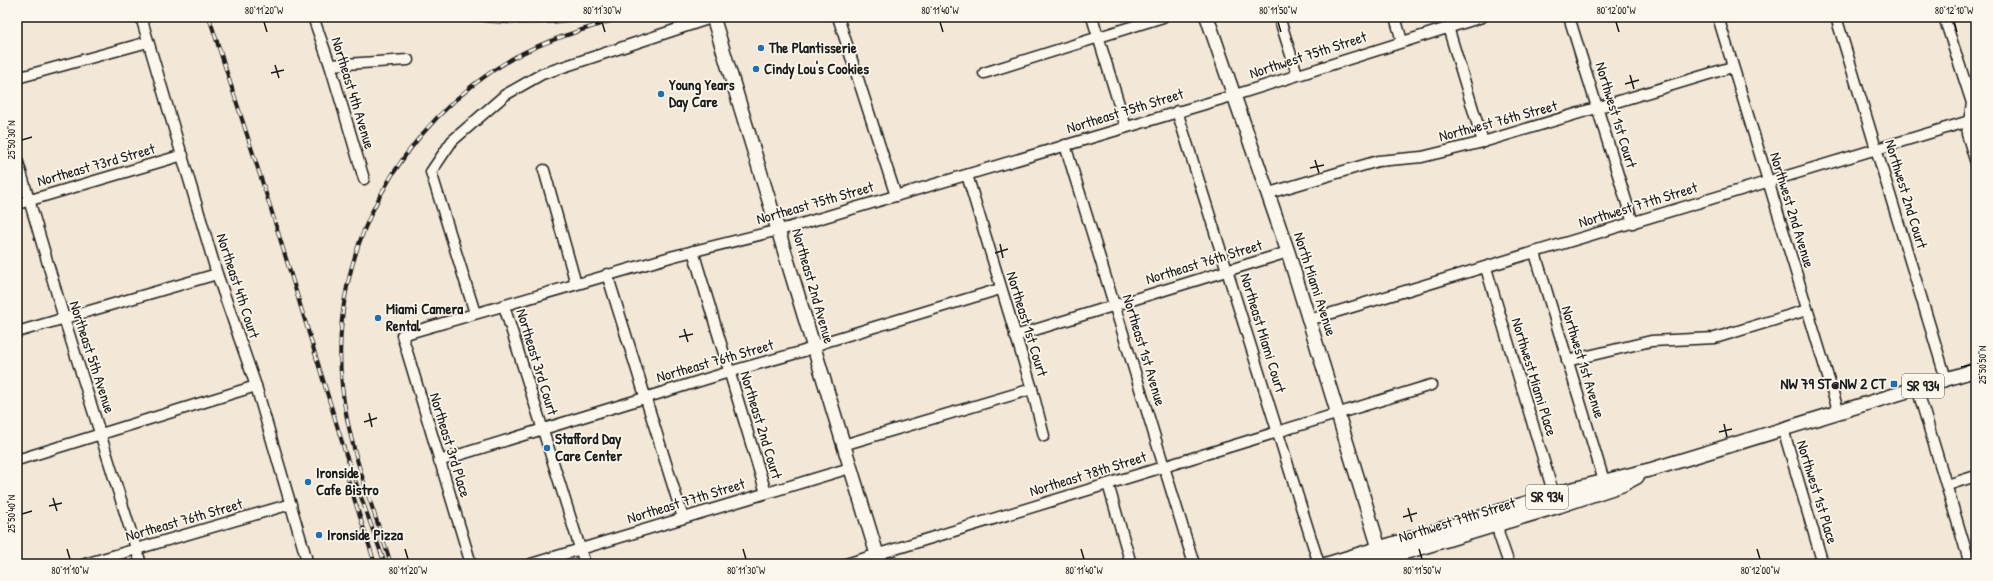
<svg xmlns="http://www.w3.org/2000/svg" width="1993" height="581" viewBox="0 0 1993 581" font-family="'Patrick Hand',sans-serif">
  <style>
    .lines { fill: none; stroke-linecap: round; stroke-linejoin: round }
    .minor-casing { stroke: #1c1c1c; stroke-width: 13 }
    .major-casing { stroke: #1c1c1c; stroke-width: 16 }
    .minor { stroke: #fbf7ec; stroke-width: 10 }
    .major { stroke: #fbf7ec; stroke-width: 13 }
    .rail-casing { stroke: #1c1c1c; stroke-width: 4 }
    .rail { stroke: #fbf7ec; stroke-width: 2.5; stroke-dasharray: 8; stroke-linecap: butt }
    .ticks { fill: none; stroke: #1c1c1c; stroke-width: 1.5 }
    .poi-dot { fill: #1f6fb2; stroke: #fbf7ec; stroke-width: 1.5 }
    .labels { text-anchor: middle; stroke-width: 3.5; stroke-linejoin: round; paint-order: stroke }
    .shield { fill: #fbf7ec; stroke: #5f5e5a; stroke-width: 1 }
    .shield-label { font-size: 14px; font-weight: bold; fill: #1c1c1c }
    .poi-label { font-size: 15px; font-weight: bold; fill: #1c1c1c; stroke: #fbf7ec; text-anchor: start }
    .street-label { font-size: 15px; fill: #1c1c1c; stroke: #fbf7ec }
    .neatline { fill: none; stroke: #1c1c1c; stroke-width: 1.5 }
    .ticks-label { font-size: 10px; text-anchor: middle; fill: #1c1c1c }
  </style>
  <rect width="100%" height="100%" fill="#f3e8d7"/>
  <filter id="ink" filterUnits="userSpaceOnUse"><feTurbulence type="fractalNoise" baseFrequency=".025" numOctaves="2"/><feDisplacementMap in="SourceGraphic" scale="8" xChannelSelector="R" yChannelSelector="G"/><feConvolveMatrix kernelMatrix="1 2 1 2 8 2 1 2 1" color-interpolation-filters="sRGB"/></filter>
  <g filter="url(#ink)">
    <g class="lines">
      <defs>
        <g id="minor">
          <path d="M141 17 217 274 256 386 308 564"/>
          <path d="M313 17 330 65 364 179"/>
          <path d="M838 17 896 196"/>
          <path d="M1092 17 1126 127"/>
          <path d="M1279 17 1297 74"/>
          <path d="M1395 17 1402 41"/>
          <path d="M1569 17 1633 223"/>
          <path d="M1718 17 1839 413"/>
          <path d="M1836 17 1946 379"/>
          <path d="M1944 17 1972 103 1967 134 1976 163"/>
          <path d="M1448 27 1483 142"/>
          <path d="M330 65 408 60"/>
          <path d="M984 73 1163 17"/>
          <path d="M17 78 148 42"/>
          <path d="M1177 111 1319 564"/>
          <path d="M1065 145 1194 564"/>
          <path d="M17 159 64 318 141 564"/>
          <path d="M544 170 576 284"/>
          <path d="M967 175 1032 389 1044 436"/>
          <path d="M1269 193 1378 161 1422 157 1483 142 1732 67"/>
          <path d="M17 204 183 155"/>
          <path d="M693 251 766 493"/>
          <path d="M1535 253 1604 481"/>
          <path d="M1486 268 1554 495"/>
          <path d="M607 274 683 518"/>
          <path d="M504 306 585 564"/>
          <path d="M475 313 431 172 452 141 505 95 542 74 714 17"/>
          <path d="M1309 320 1976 119"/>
          <path d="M17 332 217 274"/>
          <path d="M1015 336 1288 252"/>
          <path d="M1567 361 1651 341 1715 338 1807 310"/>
          <path d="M1917 388 1970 564"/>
          <path d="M1783 429 1823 564"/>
          <path d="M843 445 1032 389"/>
          <path d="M17 460 256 386"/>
          <path d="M439 461 729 372 804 351 825 342 1000 289"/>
          <path d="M1108 484 1131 564"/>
          <path d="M1947 485 1976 476"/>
          <path d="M1498 525 1499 535 1509 564"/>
          <path d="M85 564 291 504"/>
          <path d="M471 564 402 335 674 256 791 227 1235 95 1482 17"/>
          <path d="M531 564 850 468"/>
          <path d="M846 564 1431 385"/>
        </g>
        <g id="major">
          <path d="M713 17 880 564"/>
          <path d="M1207 17 1288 252 1384 564"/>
          <path d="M1327 564 1569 490 1653 469 1976 370"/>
          <path d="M1367 564 1559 506 1622 485 1637 477"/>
        </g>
      </defs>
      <use href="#minor" class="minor-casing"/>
      <use href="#major" class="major-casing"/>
      <use href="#minor" class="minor"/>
      <use href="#major" class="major"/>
      <defs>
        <g id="rail">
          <path d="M209 17 270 206 346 455 385 564"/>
          <path d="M461 17C504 24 546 25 588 17"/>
          <path d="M346 473 375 564"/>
          <path d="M391 564C373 507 348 446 342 386 328 253 399 123 515 57 549 39 586 29 622 17"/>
        </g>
      </defs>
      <use href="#rail" class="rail-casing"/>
      <use href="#rail" class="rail"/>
    </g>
  </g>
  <path class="ticks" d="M264 22 267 32M602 22 605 32M940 22 943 32M1278 22 1281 32M1616 22 1619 32M1954 22 1957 32M275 65 279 78M271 73 284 70M1630 75 1634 89M1625 84 1639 80M22 140 32 137M1315 160 1319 173M1310 168 1324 165M1000 244 1003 258M995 253 1008 249M684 329 688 342M679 337 693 334M1961 367 1971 365M369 413 372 427M364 422 377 418M1724 424 1727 437M1719 432 1732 429M53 498 57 511M49 506 62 503M1408 508 1412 522M22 514 32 511M1403 517 1417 513M67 549 70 559M405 549 408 559M743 549 746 559M1081 549 1084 559M1419 549 1422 559M1757 549 1760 559"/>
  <g class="poi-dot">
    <circle cx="761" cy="48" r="4"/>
    <circle cx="756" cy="69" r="4"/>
    <circle cx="661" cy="94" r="4"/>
    <circle cx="378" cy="318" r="4"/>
    <rect x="1890" y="380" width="8" height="8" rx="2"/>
    <circle cx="547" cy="448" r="4"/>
    <circle cx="308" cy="482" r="4"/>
    <circle cx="319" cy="535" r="4"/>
  </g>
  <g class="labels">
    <g class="shield">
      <rect x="1902" y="374" width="42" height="24" rx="3"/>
      <rect x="1526" y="485" width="42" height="24" rx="3"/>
    </g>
    <g class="shield-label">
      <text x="1923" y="391">SR 934</text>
      <text x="1547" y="502">SR 934</text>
    </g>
    <g class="poi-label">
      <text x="769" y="53">The Plantisserie</text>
      <text x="764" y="74">Cindy Lou's Cookies</text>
      <text x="669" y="90">Young Years<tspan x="669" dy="17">Day Care</tspan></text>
      <text x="386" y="314">Miami Camera<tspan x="386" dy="17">Rental</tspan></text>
      <text x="1886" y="389" text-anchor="end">NW 79 ST@NW 2 CT</text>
      <text x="555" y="444">Stafford Day<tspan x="555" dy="17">Care Center</tspan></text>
      <text x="316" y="478">Ironside<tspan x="316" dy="17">Cafe Bistro</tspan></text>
      <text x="327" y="540">Ironside Pizza</text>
    </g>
    <g class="street-label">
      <text transform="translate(1308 55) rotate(-18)" y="5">Northwest 75th Street</text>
      <text transform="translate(353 93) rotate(73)" y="5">Northeast 4th Avenue</text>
      <text transform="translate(1125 111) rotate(-17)" y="5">Northeast 75th Street</text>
      <text transform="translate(1616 115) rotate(73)" y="5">Northwest 1st Court</text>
      <text transform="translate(1498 121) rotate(-15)" y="5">Northwest 76th Street</text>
      <text transform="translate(96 165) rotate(-16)" y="5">Northeast 73rd Street</text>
      <text transform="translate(1906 194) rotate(73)" y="5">Northwest 2nd Court</text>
      <text transform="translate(815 203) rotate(-16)" y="5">Northeast 75th Street</text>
      <text transform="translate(1638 205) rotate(-17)" y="5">Northwest 77th Street</text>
      <text transform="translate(1792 210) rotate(73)" y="5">Northwest 2nd Avenue</text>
      <text transform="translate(1204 262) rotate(-17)" y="5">Northeast 76th Street</text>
      <text transform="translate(1315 284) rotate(72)" y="5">North Miami Avenue</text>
      <text transform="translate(238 286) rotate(72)" y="5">Northeast 4th Court</text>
      <text transform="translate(813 286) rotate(74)" y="5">Northeast 2nd Avenue</text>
      <text transform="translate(1027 324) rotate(73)" y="5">Northeast 1st Court</text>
      <text transform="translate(1263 333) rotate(73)" y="5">Northeast Miami Court</text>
      <text transform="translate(1144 350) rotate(73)" y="5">Northeast 1st Avenue</text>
      <text transform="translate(92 357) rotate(72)" y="5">Northeast 5th Avenue</text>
      <text transform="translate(715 361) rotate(-16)" y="5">Northeast 76th Street</text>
      <text transform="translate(537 362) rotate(73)" y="5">Northeast 3rd Court</text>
      <text transform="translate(1583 362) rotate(73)" y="5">Northwest 1st Avenue</text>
      <text transform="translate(1534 377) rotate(73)" y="5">Northwest Miami Place</text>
      <text transform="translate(761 425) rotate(73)" y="5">Northeast 2nd Court</text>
      <text transform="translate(450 445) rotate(73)" y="5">Northeast 3rd Place</text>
      <text transform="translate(1088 474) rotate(-17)" y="5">Northeast 78th Street</text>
      <text transform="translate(1817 492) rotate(73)" y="5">Northwest 1st Place</text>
      <text transform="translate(686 501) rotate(-17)" y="5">Northeast 77th Street</text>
      <text transform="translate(184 520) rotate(-16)" y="5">Northeast 76th Street</text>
      <text transform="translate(1457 520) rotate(-17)" y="5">Northwest 79th Street</text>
    </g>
  </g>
  <rect width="1993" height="581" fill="none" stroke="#fbf7ec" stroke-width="44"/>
  <rect x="22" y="22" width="1949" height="537" class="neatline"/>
  <g class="ticks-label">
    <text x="264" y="14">80°11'20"W</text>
    <text x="602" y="14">80°11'30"W</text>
    <text x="940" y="14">80°11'40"W</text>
    <text x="1278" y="14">80°11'50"W</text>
    <text x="1616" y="14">80°12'00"W</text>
    <text x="1954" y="14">80°12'10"W</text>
    <text transform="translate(11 140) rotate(-90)" y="4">25°50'30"N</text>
    <text transform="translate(1982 365) rotate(-90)" y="4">25°50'50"N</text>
    <text transform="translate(11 514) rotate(-90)" y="4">25°50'40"N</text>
    <text x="70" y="574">80°11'10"W</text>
    <text x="408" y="574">80°11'20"W</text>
    <text x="746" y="574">80°11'30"W</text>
    <text x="1084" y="574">80°11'40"W</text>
    <text x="1422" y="574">80°11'50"W</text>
    <text x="1760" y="574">80°12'00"W</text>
  </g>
</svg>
